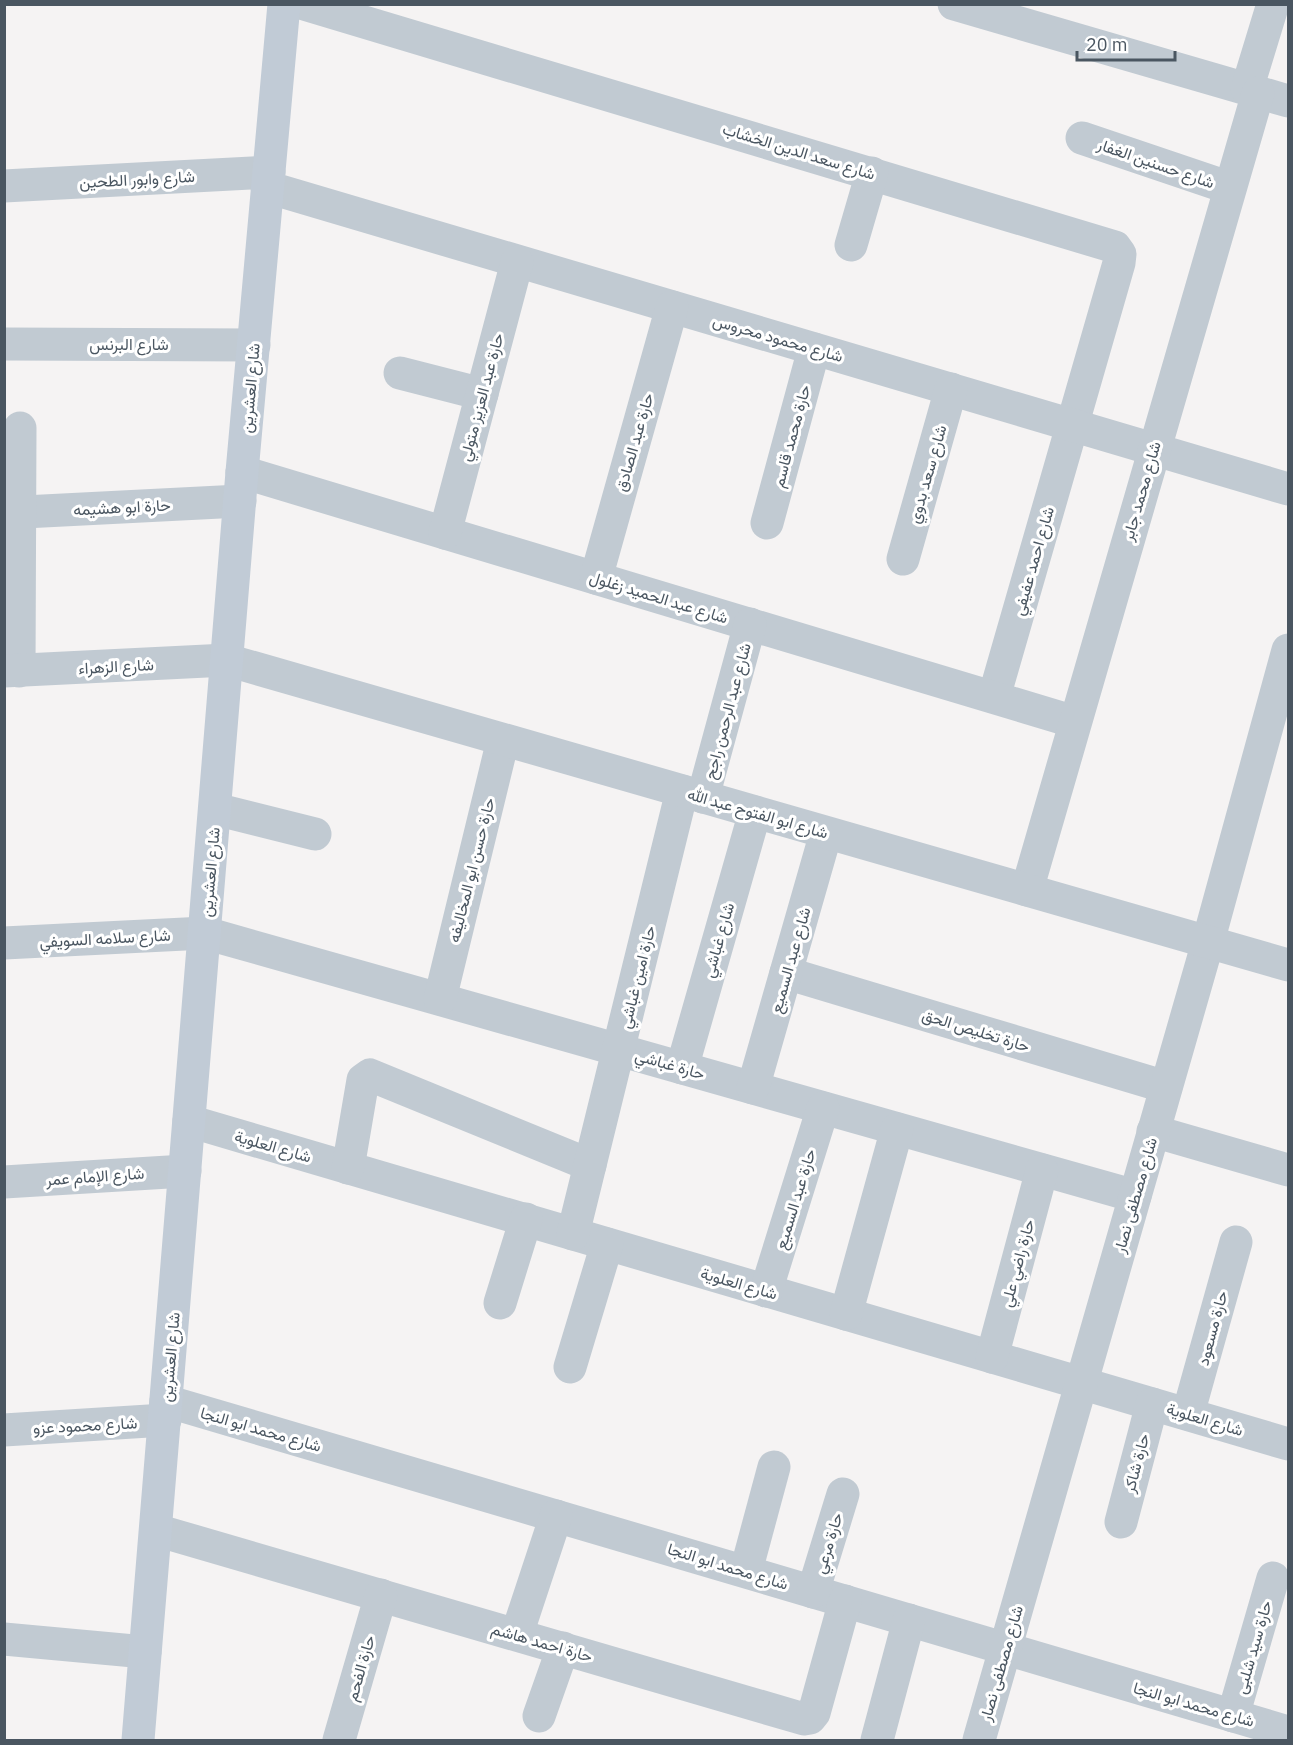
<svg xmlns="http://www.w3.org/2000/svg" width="1293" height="1745" viewBox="0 0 1293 1745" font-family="'IBM Plex Sans',Vazirmatn,sans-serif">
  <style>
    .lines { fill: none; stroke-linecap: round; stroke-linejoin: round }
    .minor { stroke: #c1cad2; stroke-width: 33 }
    .tertiary { stroke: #c1cad2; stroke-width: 33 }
    .secondary { stroke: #c1cbd6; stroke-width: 33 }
    .labels { text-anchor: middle; stroke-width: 6; stroke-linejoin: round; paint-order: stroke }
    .street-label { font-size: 16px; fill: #4a5661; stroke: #fff }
  </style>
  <rect width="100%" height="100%" fill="#f5f3f3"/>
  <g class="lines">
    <g class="minor">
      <path d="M304 4 1115 247 1120 254 1119 263 994 697"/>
      <path d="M954 4 1288 101"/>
      <path d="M1247 89 1273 4"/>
      <path d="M1082 138 1230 188"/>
      <path d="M4 186 269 172"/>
      <path d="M267 187 1288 489"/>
      <path d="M851 245 872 173"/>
      <path d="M4 344 254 345"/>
      <path d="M400 373 482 394"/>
      <path d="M242 472 1075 722"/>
      <path d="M4 513 240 501"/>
      <path d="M767 523 814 349"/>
      <path d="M445 533 517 262"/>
      <path d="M903 559 951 389"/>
      <path d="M596 578 672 307"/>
      <path d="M19 671 20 428"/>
      <path d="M703 797 750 624"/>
      <path d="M215 809 315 834"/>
      <path d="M1027 890 1258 93"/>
      <path d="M4 943 205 933 1135 1196"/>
      <path d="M786 973 1166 1087"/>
      <path d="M440 999 503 740"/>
      <path d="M682 1068 755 812"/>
      <path d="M753 1088 826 833"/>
      <path d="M189 1121 1288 1444"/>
      <path d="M1153 1131 1288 1170"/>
      <path d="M348 1168 363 1080 370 1075 590 1165"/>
      <path d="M4 1182 185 1171"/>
      <path d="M573 1234 682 791"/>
      <path d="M766 1291 823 1108"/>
      <path d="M500 1303 526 1219"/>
      <path d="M846 1314 897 1129"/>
      <path d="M992 1357 1042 1170"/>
      <path d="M570 1367 607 1244"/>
      <path d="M166 1401 1288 1732"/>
      <path d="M1188 1414 1236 1242"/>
      <path d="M4 1430 165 1420"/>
      <path d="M1121 1522 1152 1404"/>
      <path d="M156 1530 804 1719 810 1718 814 1713 845 1601"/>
      <path d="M746 1571 774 1467"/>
      <path d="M813 1592 843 1494"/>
      <path d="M517 1634 556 1516"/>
      <path d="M4 1639 145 1652"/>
      <path d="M539 1716 563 1648"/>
      <path d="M1233 1716 1273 1578"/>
      <path d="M339 1740 381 1595"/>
      <path d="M877 1740 909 1620"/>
      <path d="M979 1740 1208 942 1288 650"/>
    </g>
    <path class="tertiary" d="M4 671 227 660 1288 965"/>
    <path class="secondary" d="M138 1740 242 472 284 4"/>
  </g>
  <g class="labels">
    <g class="street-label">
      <text transform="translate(799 151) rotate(17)" y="6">شارع سعد الدين الخشاب</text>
      <text transform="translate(1156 163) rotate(19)" y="6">شارع حسنين الغفار</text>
      <text transform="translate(137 179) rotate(-3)" y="6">شارع وابور الطحين</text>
      <text transform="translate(778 338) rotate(16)" y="6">شارع محمود محروس</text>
      <text x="129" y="350">شارع البرنس</text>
      <text transform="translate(250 388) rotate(-85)" y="6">شارع العشرين</text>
      <text transform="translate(481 397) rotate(-75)" y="6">حارة عبد العزيز متولي</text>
      <text transform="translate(791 436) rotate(-75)" y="6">حارة محمد قاسم</text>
      <text transform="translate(634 442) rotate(-74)" y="6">حارة عبد الصادق</text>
      <text transform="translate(927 474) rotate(-74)" y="6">شارع سعد بدوي</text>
      <text transform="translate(1141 491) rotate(-74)" y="6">شارع محمد جابر</text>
      <text transform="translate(122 507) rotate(-3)" y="6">حارة ابو هشيمه</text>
      <text transform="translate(1033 561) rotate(-74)" y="6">شارع احمد عفيفي</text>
      <text transform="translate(659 597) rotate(17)" y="6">شارع عبد الحميد زغلول</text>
      <text transform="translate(116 666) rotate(-3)" y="6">شارع الزهراء</text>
      <text transform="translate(727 711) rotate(-75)" y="6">شارع عبد الرحمن راجح</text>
      <text transform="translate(758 813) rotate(16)" y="6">شارع ابو الفتوح عبد الله</text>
      <text transform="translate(471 870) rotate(-76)" y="6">حارة حسن ابو المخاليفه</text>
      <text transform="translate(210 872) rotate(-85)" y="6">شارع العشرين</text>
      <text transform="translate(105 938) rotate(-3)" y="6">شارع سلامه السويفي</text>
      <text transform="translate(718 940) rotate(-74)" y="6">شارع غباشي</text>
      <text transform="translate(790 960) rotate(-74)" y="6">شارع عبد السميع</text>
      <text transform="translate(637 977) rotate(-76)" y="6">حارة امين غباشي</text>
      <text transform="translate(976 1030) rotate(17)" y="6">حارة تخليص الحق</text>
      <text transform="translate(670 1064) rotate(16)" y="6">حارة غباشي</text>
      <text transform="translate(273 1146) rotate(16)" y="6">شارع العلوية</text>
      <text transform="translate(95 1176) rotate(-4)" y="6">شارع الإمام عمر</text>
      <text transform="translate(1135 1195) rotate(-74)" y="6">شارع مصطفى نصار</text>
      <text transform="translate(795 1199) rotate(-73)" y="6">حارة عبد السميع</text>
      <text transform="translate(1017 1263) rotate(-75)" y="6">حارة راضي علي</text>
      <text transform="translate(739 1283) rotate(16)" y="6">شارع العلوية</text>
      <text transform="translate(1212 1328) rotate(-75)" y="6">حارة مسعود</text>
      <text transform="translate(170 1357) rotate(-85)" y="6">شارع العشرين</text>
      <text transform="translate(1205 1419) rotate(17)" y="6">شارع العلوية</text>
      <text transform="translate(85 1425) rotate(-3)" y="6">شارع محمود عزو</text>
      <text transform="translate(261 1429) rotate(16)" y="6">شارع محمد ابو النجا</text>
      <text transform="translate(1136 1463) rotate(-75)" y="6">حارة شاكر</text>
      <text transform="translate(828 1543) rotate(-73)" y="6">حارة مرعي</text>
      <text transform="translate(728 1566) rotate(17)" y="6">شارع محمد ابو النجا</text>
      <text transform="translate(542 1642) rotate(16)" y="6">حارة احمد هاشم</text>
      <text transform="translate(1253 1647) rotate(-74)" y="6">حارة سيد شلبى</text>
      <text transform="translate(1001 1663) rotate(-74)" y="6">شارع مصطفى نصار</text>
      <text transform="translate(360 1668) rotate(-74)" y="6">حارة الفحم</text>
      <text transform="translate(1194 1704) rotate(16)" y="6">شارع محمد ابو النجا</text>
    </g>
  </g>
  <rect width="1293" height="1745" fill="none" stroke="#4a5661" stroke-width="12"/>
  <path d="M1077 51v9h98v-9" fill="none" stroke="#4a5661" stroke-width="3"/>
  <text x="1086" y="51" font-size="18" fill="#4a5661" stroke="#ffffff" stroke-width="4.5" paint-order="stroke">20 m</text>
</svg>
